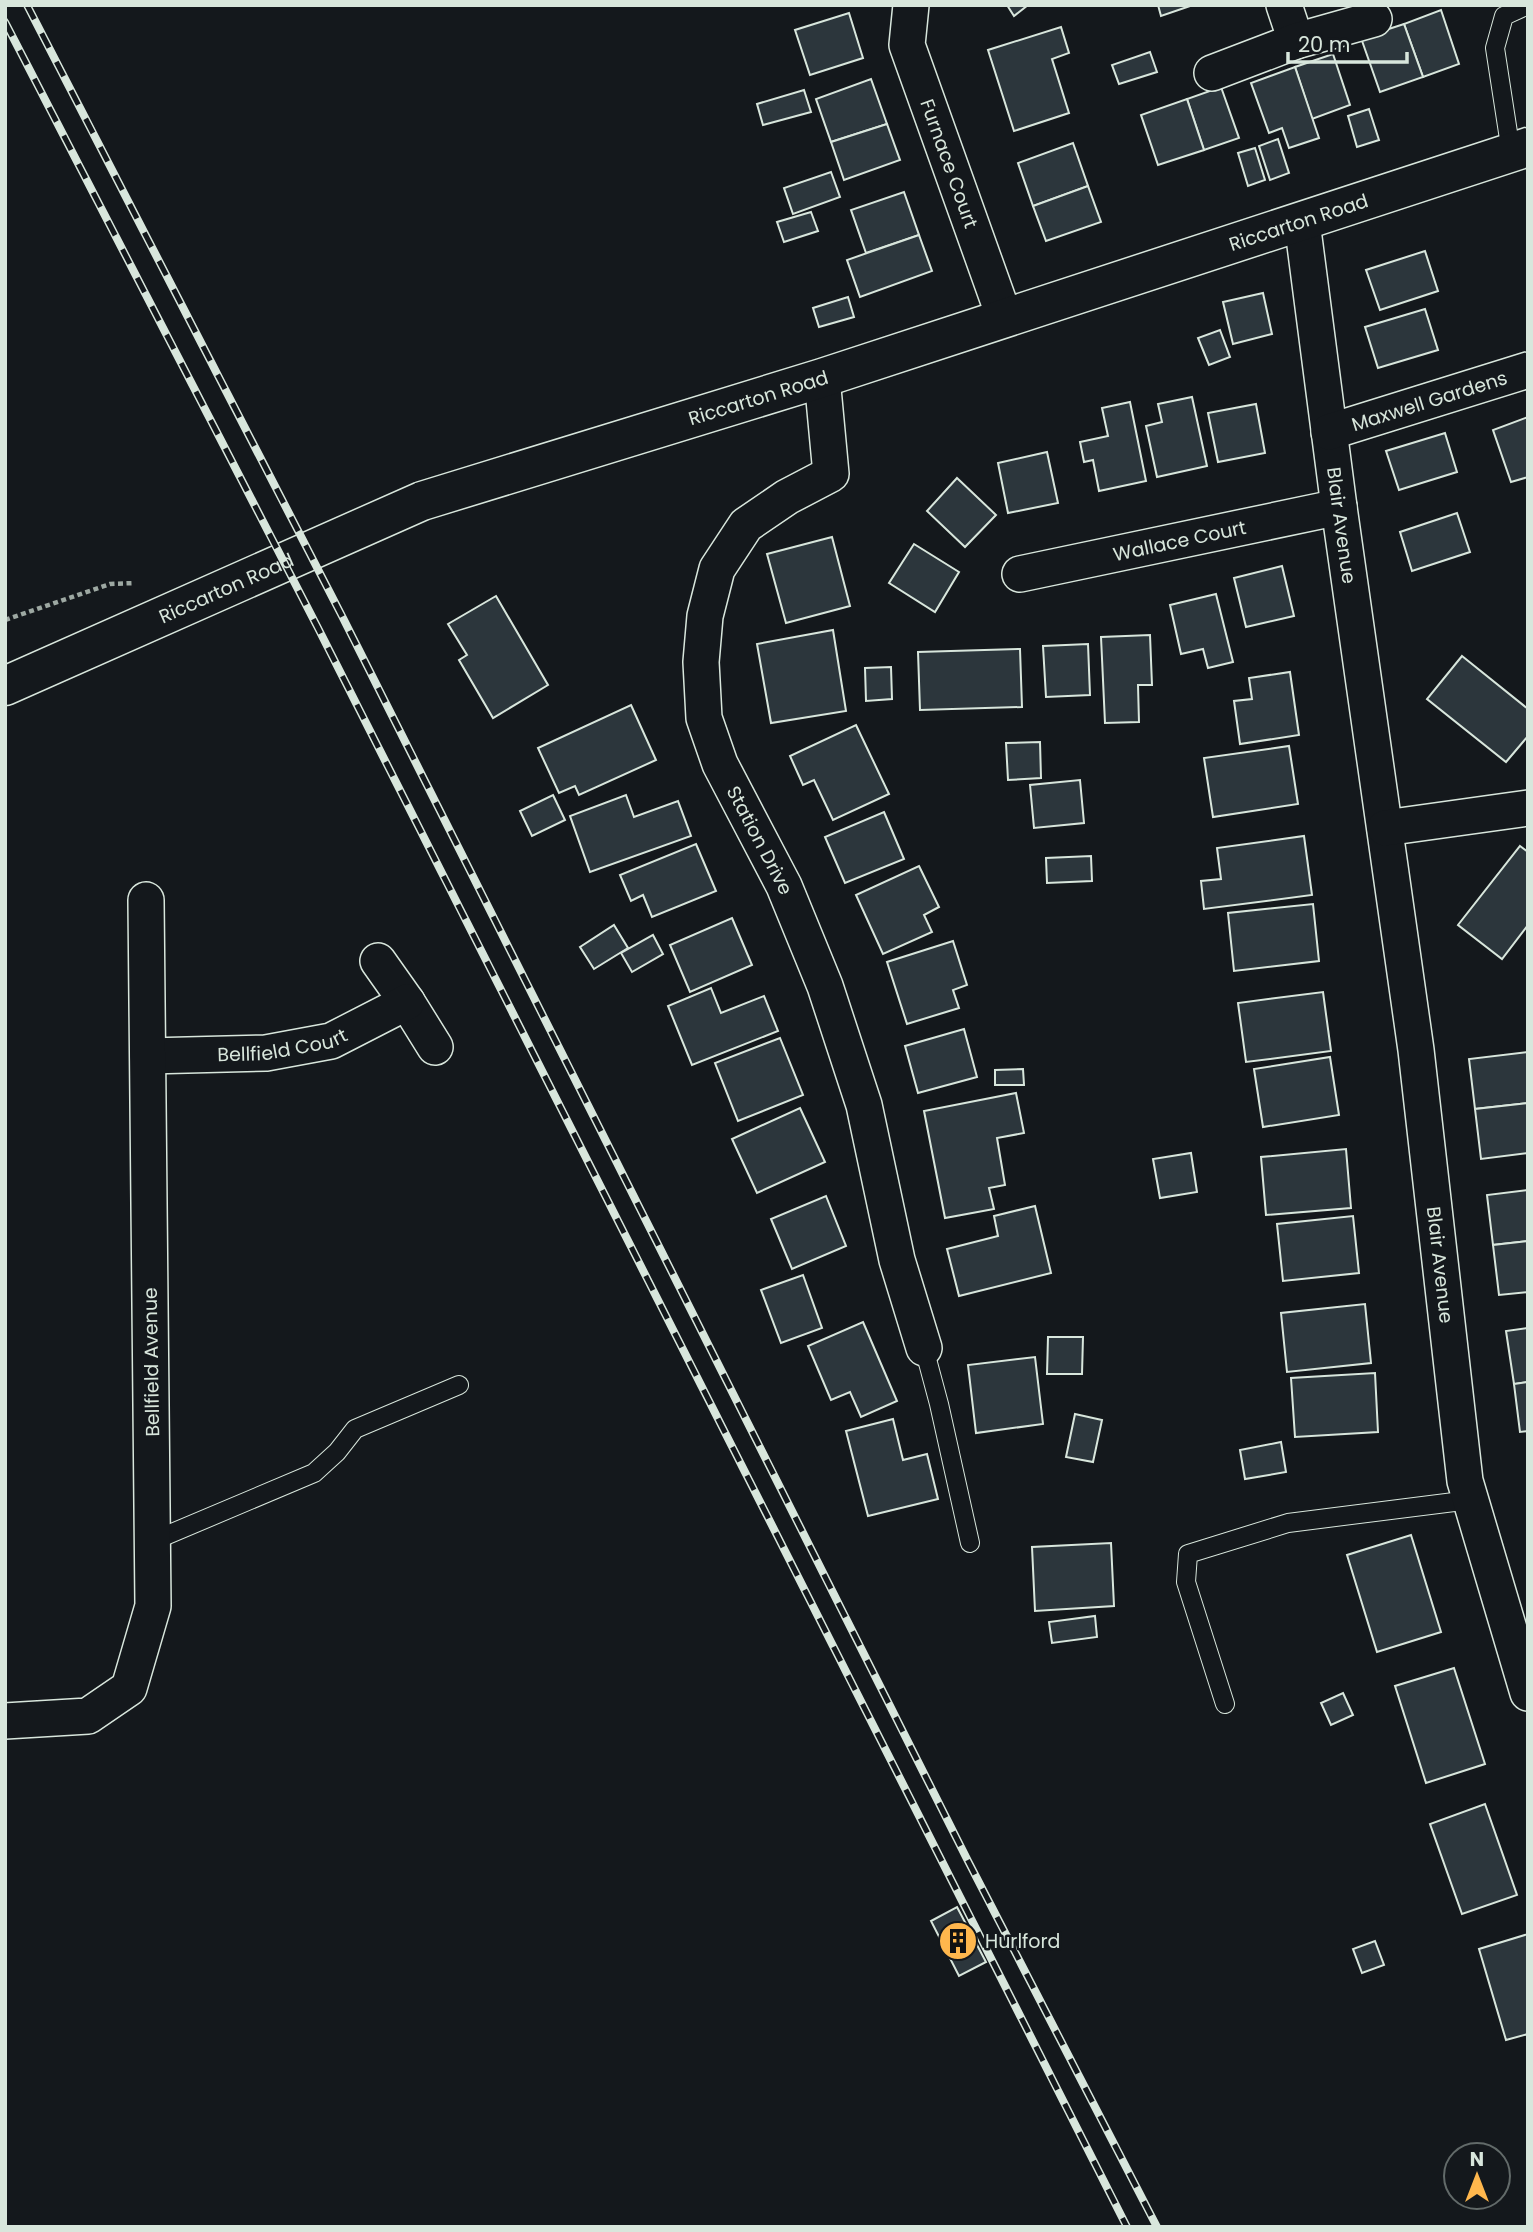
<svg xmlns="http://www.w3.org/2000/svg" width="1533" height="2232" viewBox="0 0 1533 2232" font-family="Poppins,sans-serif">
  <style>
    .building { fill: #2c363c; stroke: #d8e6dc; stroke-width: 2 }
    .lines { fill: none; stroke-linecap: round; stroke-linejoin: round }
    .lane-casing { stroke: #d8e6dc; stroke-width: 20 }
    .street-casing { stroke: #d8e6dc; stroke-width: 38 }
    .primary-casing { stroke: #d8e6dc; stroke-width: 41 }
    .path { stroke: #9da8a2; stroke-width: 4.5; stroke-dasharray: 5 3.5; stroke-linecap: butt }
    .lane { stroke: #14181c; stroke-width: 18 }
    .street { stroke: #14181c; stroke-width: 35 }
    .primary { stroke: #14181c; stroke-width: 38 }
    .rail-casing { stroke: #d8e6dc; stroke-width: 8 }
    .rail { stroke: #14181c; stroke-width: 5; stroke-dasharray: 16; stroke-linecap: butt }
    .labels { text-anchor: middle; stroke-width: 5; stroke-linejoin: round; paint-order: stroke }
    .street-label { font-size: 19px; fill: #d8e6dc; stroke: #14181c }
    .poi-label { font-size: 19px; fill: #d8e6dc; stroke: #14181c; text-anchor: start }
  </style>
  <rect width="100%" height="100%" fill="#14181c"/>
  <g class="building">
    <path d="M1007 5H1028L1014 16Z"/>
    <path d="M1158 5H1193L1161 16Z"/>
    <path d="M1441 10 1459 64 1423 77 1404 24Z"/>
    <path d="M849 13 863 58 810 75 795 30Z"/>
    <path d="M1404 24 1423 77 1380 92 1361 38Z"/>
    <path d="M1061 27 1069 53 1052 59 1069 113 1014 131 988 50Z"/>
    <path d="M1150 52 1157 72 1119 84 1112 65Z"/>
    <path d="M1333 54 1350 105 1312 119 1295 67Z"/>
    <path d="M1295 67 1319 138 1289 148 1282 128 1269 133 1251 83Z"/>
    <path d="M871 79 887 124 831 142 816 99Z"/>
    <path d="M1221 87 1239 138 1204 150 1187 99Z"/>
    <path d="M804 90 811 112 763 125 757 104Z"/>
    <path d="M1187 99 1204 150 1158 165 1141 115Z"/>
    <path d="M1369 109 1379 140 1357 147 1348 116Z"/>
    <path d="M887 124 900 160 844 180 831 142Z"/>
    <path d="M1278 139 1289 173 1270 180 1259 146Z"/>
    <path d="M1073 143 1088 186 1033 206 1018 163Z"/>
    <path d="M1255 148 1265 180 1248 186 1238 153Z"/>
    <path d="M831 172 840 197 793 214 784 188Z"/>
    <path d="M1088 186 1101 222 1046 241 1033 206Z"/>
    <path d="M904 192 919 235 866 253 851 210Z"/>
    <path d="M811 212 818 231 784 242 777 222Z"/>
    <path d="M919 235 932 271 860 297 847 260Z"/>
    <path d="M1425 251 1438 291 1380 310 1366 270Z"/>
    <path d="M1263 293 1272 334 1233 344 1223 302Z"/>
    <path d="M848 297 854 317 819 327 813 308Z"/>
    <path d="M1425 309 1438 350 1378 368 1365 327Z"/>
    <path d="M1220 330 1230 357 1209 365 1198 338Z"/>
    <path d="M1192 397 1207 466 1157 477 1146 426 1162 422 1158 404Z"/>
    <path d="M1130 402 1146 481 1099 491 1093 460 1084 462 1080 442 1108 436 1102 408Z"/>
    <path d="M1256 404 1265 453 1218 462 1208 413Z"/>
    <path d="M1528 417V477L1511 482 1493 430Z"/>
    <path d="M1445 433 1457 472 1399 490 1386 451Z"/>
    <path d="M1047 452 1058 503 1008 513 998 463Z"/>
    <path d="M957 478 996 515 965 547 927 511Z"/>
    <path d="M1457 513 1470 552 1412 571 1400 532Z"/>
    <path d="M832 537 850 606 786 623 767 554Z"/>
    <path d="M914 544 959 572 935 612 889 583Z"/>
    <path d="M1282 566 1294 616 1246 627 1234 578Z"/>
    <path d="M1216 594 1233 662 1208 668 1203 649 1181 654 1170 605Z"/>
    <path d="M496 596 548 685 493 718 459 660 467 655 448 624Z"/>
    <path d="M833 630 846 711 771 723 757 644Z"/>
    <path d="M1150 635 1152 685H1138L1139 722 1105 723 1101 637Z"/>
    <path d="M1088 644 1090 695 1046 697 1043 646Z"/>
    <path d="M1020 649 1022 707 920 710 918 652Z"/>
    <path d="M1462 656 1528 709V736L1506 762 1427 699Z"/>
    <path d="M891 667 892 699 866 701 865 668Z"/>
    <path d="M1290 672 1299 735 1240 744 1234 701 1252 699 1249 678Z"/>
    <path d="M631 705 656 760 579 795 575 786 559 793 538 748Z"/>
    <path d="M856 725 889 794 833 820 814 780 803 785 790 756Z"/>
    <path d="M1040 742 1041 778 1008 780 1006 743Z"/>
    <path d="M1289 746 1298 804 1213 817 1204 758Z"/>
    <path d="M1080 780 1084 823 1034 828 1030 785Z"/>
    <path d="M553 795 565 820 532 836 520 811Z"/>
    <path d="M626 795 634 817 678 801 691 836 590 872 570 816Z"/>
    <path d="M884 812 904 859 845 883 825 837Z"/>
    <path d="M1304 836 1312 895 1204 909 1201 881 1221 879 1217 848Z"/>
    <path d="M696 844 716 891 652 917 643 895 631 901 620 875Z"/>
    <path d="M1520 846 1528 852V925L1502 959 1458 925Z"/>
    <path d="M1091 856 1092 881 1047 883 1046 858Z"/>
    <path d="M919 866 939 907 924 915 932 932 883 954 856 895Z"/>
    <path d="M1313 904 1319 961 1234 971 1228 913Z"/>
    <path d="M732 918 752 965 690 992 670 945Z"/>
    <path d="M614 925 628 948 594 969 580 947Z"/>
    <path d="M653 935 663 954 632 972 621 953Z"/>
    <path d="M953 941 967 985 953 990 959 1008 907 1024 887 962Z"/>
    <path d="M711 988 721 1013 764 996 778 1031 692 1065 668 1006Z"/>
    <path d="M1323 992 1331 1051 1246 1062 1238 1003Z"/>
    <path d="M964 1029 977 1077 918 1093 905 1046Z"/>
    <path d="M780 1038 803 1095 738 1121 715 1063Z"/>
    <path d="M1528 1052V1103L1475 1109 1469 1059Z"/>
    <path d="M1330 1057 1339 1115 1263 1127 1254 1069Z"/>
    <path d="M1023 1069 1024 1085H995V1070Z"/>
    <path d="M1016 1093 1024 1133 997 1138 1005 1185 989 1188 994 1209 945 1218 924 1111Z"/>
    <path d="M1528 1103V1153L1481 1159 1475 1109Z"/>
    <path d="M800 1108 825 1162 757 1193 732 1139Z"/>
    <path d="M1346 1149 1351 1208 1266 1215 1261 1157Z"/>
    <path d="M1191 1153 1197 1192 1160 1198 1153 1159Z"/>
    <path d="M1528 1190V1241L1493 1245 1487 1195Z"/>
    <path d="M826 1196 846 1246 792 1269 771 1219Z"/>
    <path d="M1035 1206 1051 1273 959 1296 947 1249 998 1236 994 1216Z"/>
    <path d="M1353 1216 1359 1273 1283 1281 1277 1224Z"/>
    <path d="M1528 1241V1292L1499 1295 1493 1245Z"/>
    <path d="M803 1275 822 1328 781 1343 761 1290Z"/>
    <path d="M1365 1304 1371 1363 1287 1372 1281 1313Z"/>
    <path d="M863 1322 897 1401 861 1417 850 1392 831 1400 808 1346Z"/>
    <path d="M1528 1328V1382L1514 1384 1506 1331Z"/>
    <path d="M1048 1337H1083L1082 1374H1047Z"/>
    <path d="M1035 1357 1043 1424 976 1433 968 1365Z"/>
    <path d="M1375 1373 1378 1432 1295 1437 1291 1378Z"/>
    <path d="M1528 1382V1431L1520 1432 1514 1384Z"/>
    <path d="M1075 1414 1102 1420 1093 1462 1066 1457Z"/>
    <path d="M893 1419 903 1460 927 1454 938 1499 868 1516 846 1431Z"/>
    <path d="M1281 1442 1286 1472 1245 1479 1240 1450Z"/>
    <path d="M1411 1535 1441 1632 1377 1652 1347 1555Z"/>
    <path d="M1111 1543 1114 1606 1035 1611 1032 1547Z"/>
    <path d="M1095 1616 1097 1637 1052 1643 1049 1622Z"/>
    <path d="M1454 1668 1485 1764 1426 1783 1395 1686Z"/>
    <path d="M1343 1693 1353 1715 1331 1725 1321 1703Z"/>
    <path d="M1485 1804 1517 1895 1462 1914 1430 1824Z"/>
    <path d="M957 1907 986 1962 959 1976 931 1921Z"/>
    <path d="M1528 1934V2034L1506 2040 1479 1949Z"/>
    <path d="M1375 1941 1384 1965 1362 1973 1353 1949Z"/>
  </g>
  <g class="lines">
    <defs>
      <g id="lane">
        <path d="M1511 152 1495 48 1504 16 1528 5"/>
        <path d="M924 1348 939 1404 970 1543"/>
        <path d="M153 1541 314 1473 337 1452 355 1429 459 1385"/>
        <path d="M1225 1704 1186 1582 1188 1554 1288 1523 1470 1500"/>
      </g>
      <g id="street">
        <path id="s1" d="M911 5 907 45 1005 319"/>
        <path d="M1284 5 1296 41"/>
        <path d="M1212 73 1296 41 1374 19"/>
        <path id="s2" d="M1302 222 1339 507 1416 1050 1465 1481 1528 1693"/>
        <path id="s3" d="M822 378 831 474 787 497 746 525 717 569 705 616 701 662 704 718 720 764 784 886 825 986 864 1105 897 1260 924 1348"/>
        <path id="s4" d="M1329 432 1528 370"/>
        <path id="s5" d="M1020 574 1339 507"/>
        <path d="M1385 828 1528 808"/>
        <path d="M378 961 407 1002 435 1047"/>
        <path id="s6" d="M148 1056 266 1053 331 1041 407 1002"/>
        <path d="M5 1721 88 1716 129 1688 153 1606 146 900"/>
      </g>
      <g id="primary">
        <path id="s7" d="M5 686 422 501 822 378 1528 147"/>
      </g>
    </defs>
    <use href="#lane" class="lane-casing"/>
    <use href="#street" class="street-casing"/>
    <use href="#primary" class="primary-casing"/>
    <path class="path" d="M5 620 110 584 135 583"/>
    <use href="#lane" class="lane"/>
    <use href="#street" class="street"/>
    <use href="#primary" class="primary"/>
    <defs>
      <g id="rail">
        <path d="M27 5 342 616 968 1861 1157 2227"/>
        <path d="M5 22 318 628 1127 2227"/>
      </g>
    </defs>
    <use href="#rail" class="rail-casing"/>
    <use href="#rail" class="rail"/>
  </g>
  <defs>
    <symbol id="building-disc" viewBox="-11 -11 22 22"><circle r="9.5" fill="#ffb74d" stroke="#14181c"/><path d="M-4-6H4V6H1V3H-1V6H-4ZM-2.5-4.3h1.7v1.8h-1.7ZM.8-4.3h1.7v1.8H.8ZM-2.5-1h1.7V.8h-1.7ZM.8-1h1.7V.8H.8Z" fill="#111"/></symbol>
  </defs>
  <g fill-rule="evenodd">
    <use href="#building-disc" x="936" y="1919" width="44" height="44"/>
  </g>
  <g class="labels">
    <g class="street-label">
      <text dy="7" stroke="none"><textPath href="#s1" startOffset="166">Furnace Court</textPath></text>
      <text dy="7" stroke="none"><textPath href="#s7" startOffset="1376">Riccarton Road</textPath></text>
      <text dy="7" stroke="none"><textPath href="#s7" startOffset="808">Riccarton Road</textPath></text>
      <text dy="7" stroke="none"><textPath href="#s4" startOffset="105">Maxwell Gardens</textPath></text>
      <text dy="7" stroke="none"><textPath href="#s2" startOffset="306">Blair Avenue</textPath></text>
      <text dy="7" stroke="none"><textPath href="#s5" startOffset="163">Wallace Court</textPath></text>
      <text dy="7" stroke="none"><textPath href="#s7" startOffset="242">Riccarton Road</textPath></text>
      <text dy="7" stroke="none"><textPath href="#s3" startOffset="534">Station Drive</textPath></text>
      <text dy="7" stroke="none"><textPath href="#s6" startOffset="135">Bellfield Court</textPath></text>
      <text dy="7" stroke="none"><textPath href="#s2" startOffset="1052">Blair Avenue</textPath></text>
      <text transform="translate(151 1362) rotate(-91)" y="7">Bellfield Avenue</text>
    </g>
    <g class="poi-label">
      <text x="985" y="1948">Hurlford</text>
    </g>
  </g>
  <rect width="1533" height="2232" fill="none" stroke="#d8e6dc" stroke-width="14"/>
  <g transform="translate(1477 2176)"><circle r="33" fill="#14181c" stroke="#626a69" stroke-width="2"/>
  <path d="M0-5L12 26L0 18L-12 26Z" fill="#ffb74d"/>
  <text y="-10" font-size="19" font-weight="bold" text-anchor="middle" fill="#d8e6dc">N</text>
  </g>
  <path d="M1288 52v10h119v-10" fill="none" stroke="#d8e6dc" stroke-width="3.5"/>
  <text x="1298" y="52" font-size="21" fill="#d8e6dc" stroke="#14181c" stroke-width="5" paint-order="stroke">20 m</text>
</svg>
